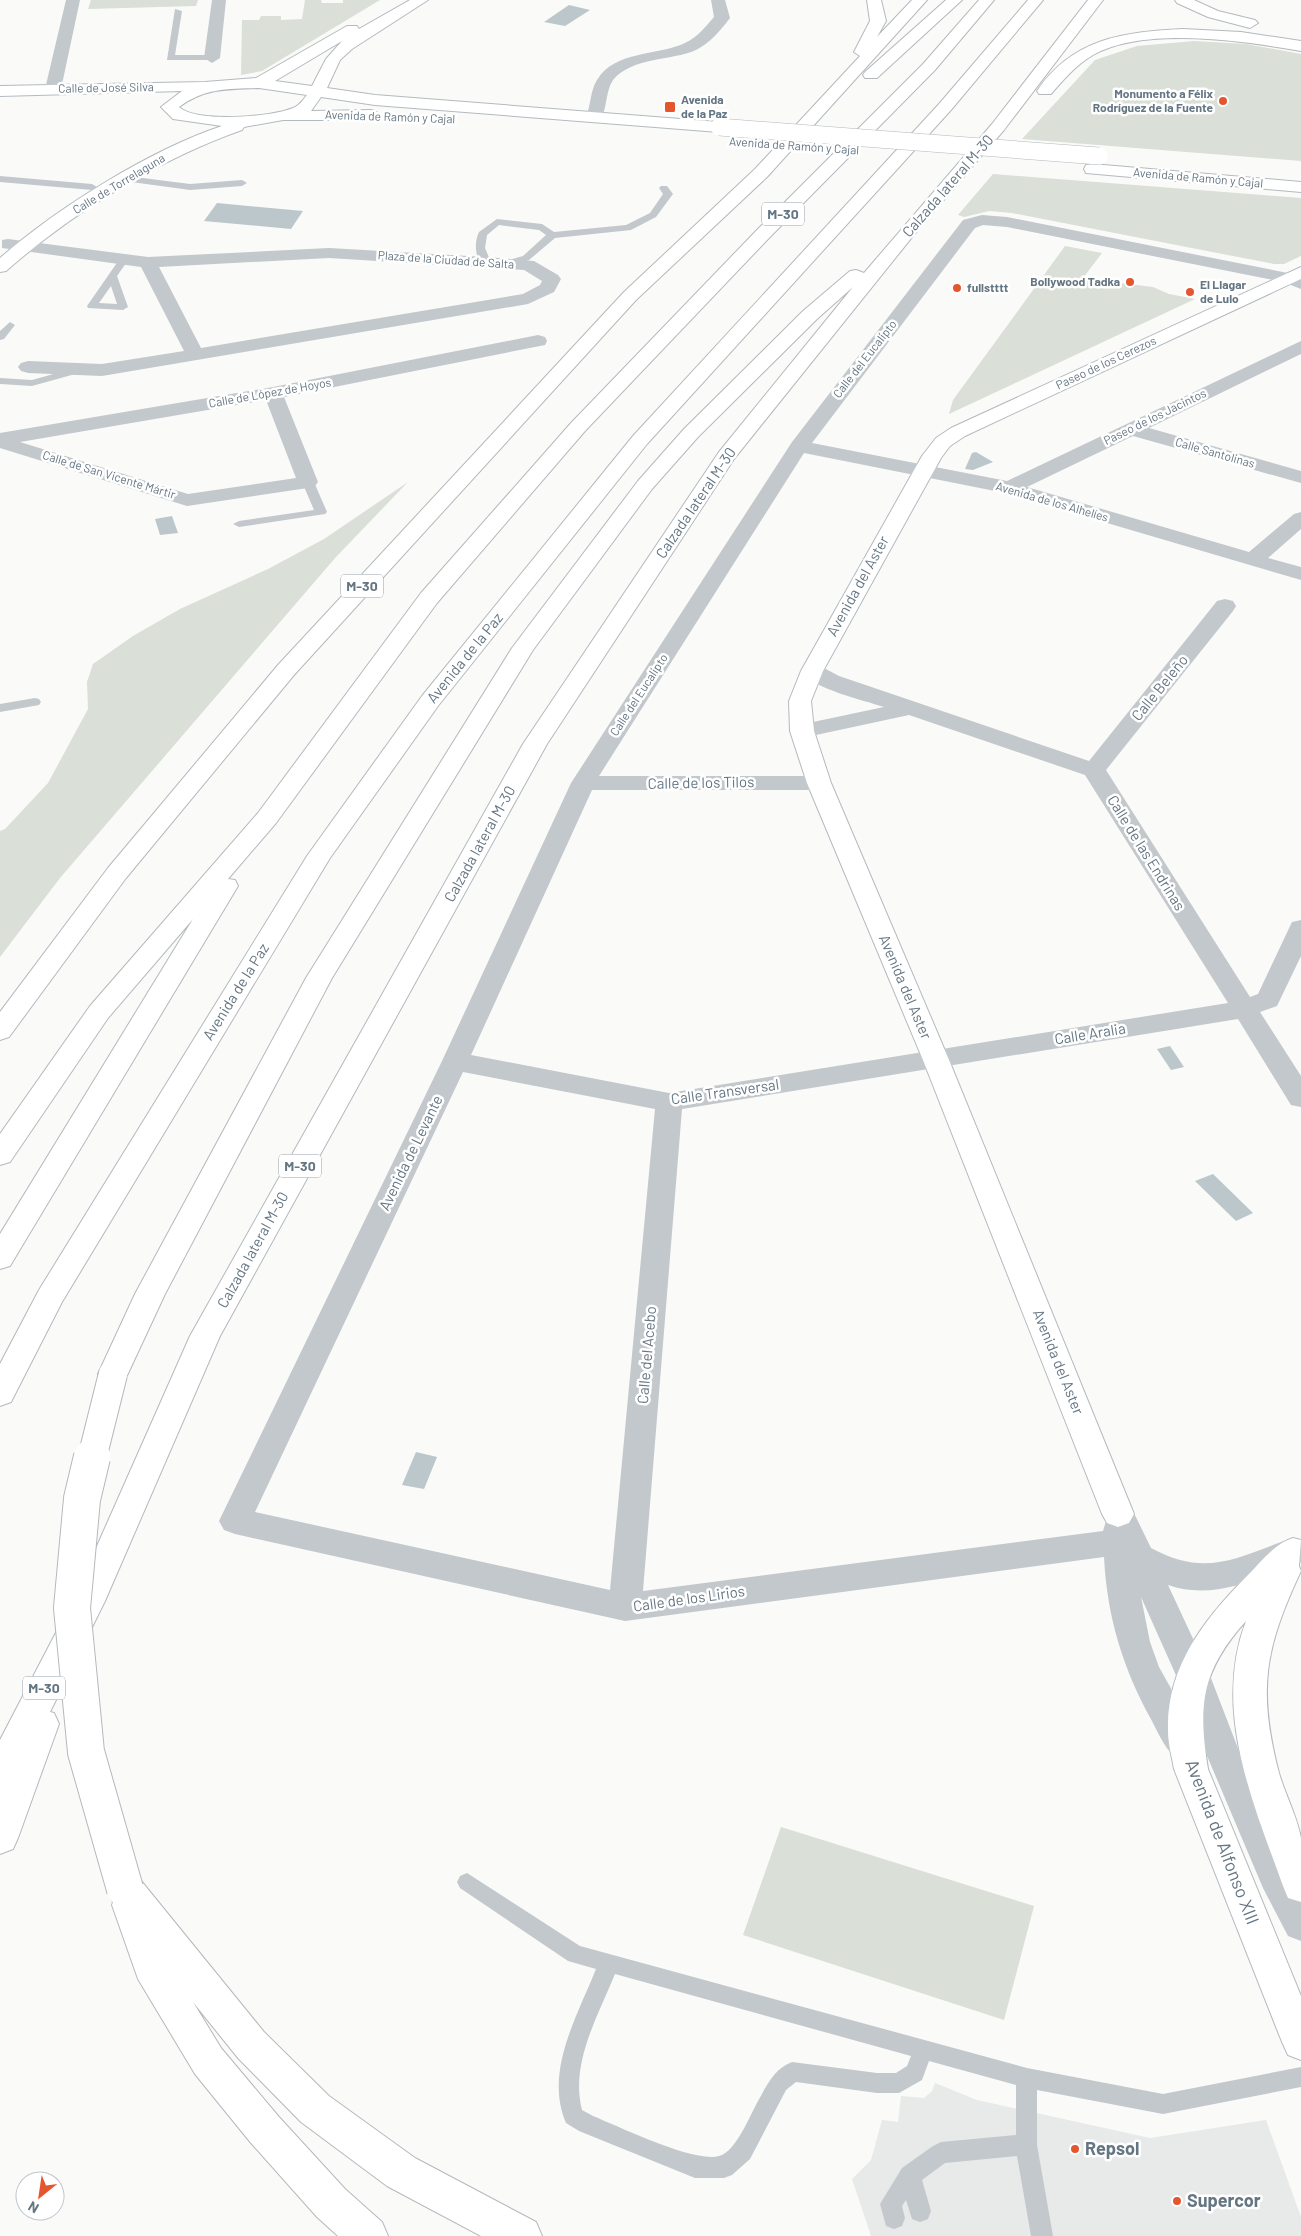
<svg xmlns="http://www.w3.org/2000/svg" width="1301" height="2236" viewBox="0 0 1301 2236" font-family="Barlow,sans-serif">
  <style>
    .built { fill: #e8e9e9 }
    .green { fill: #dadfd7 }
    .water { fill: #bbc7cb }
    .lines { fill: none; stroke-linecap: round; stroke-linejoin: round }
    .secondary-casing { stroke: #b3babf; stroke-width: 2 }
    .highway-casing { stroke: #b4b9bd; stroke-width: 2 }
    .lane { fill: #c3c8cc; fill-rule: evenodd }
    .street { fill: #c3c8cc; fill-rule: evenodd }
    .secondary { fill: #fff; fill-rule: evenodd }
    .highway { fill: #fff; fill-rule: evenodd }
    .secondary-bridge-casing { stroke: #b3babf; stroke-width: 18; stroke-linecap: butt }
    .highway-bridge-far1-casing { stroke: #b4b9bd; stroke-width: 30; stroke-linecap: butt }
    .highway-bridge-casing { stroke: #b4b9bd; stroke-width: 38; stroke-linecap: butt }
    .secondary-bridge { stroke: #fff; stroke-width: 17 }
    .highway-bridge-far1 { stroke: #fff; stroke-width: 28 }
    .highway-bridge { stroke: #fff; stroke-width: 36 }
    .poi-dot { fill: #e4572e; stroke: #fff; stroke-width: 2 }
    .labels { text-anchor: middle; stroke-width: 5; stroke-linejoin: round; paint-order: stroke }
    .far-street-label { font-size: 12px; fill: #657683; stroke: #fff }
    .far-poi-label { font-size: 12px; font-weight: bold; fill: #657683; stroke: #fff; text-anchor: start }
    .shield { fill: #fff; stroke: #939fa8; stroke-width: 1 }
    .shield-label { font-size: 14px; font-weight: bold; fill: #657683 }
    .street-label { font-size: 15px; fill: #657683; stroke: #fff }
    .near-street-label { font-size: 18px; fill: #657683; stroke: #fff }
    .near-poi-label { font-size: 18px; font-weight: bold; fill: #657683; stroke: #fff; text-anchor: start }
  </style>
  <rect width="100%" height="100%" fill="#fafaf8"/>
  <path class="built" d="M935 2083 977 2100 1150 2138 1266 2120 1301 2217V2236H871L852 2179 871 2160 882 2120 898 2122 901 2096 924 2098 932 2091Z"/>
  <g class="green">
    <path d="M91 0H198L196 6 88 9Z"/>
    <path d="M305 0H321L322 3H343V0H380L262 71 241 75 242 20H259L261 16H281V20L302 19Z"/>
    <path d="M1194 41 1246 44 1301 54V161L1022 139 1095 60 1137 46Z"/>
    <path d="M993 174 1301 198V256L1284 264H1274L1012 213 989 211 964 217 958 215Z"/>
    <path d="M1065 246 1102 253 1083 278 1111 284 1112 282 1153 287 1169 294 1195 299 949 414 953 400Z"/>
    <path d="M408 482 336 557 60 878 0 957V831L5 829 48 783 88 709 87 682 93 664 133 636 180 609 268 569 324 539Z"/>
    <path d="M781 1827 1034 1906 1004 2020 743 1935Z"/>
  </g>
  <g class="water">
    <path d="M569 5 590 10 565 26 544 22Z"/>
    <path d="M217 203 303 211 291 229 204 221Z"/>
    <path d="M976 452 993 462 973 470 965 469 972 453Z"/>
    <path d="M172 516 178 533 160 535 155 519Z"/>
    <path d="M1170 1046 1184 1067 1171 1070 1157 1049Z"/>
    <path d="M1213 1174 1253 1213 1236 1221 1195 1181Z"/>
    <path d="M416 1452 437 1457 424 1489 402 1485Z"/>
  </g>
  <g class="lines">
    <defs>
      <g id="secondary">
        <path d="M410 0H428L352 49 340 60 327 88 375 95 719 122 727 127 719 132 375 105 321 97 311 111 373 110 381 115 373 120H283L244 127 242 130C159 159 72 213 6 271L0 272V258C57 208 150 150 222 126L173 119 161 107 182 91 0 96V86L205 82 256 78 347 26H357L359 29ZM342 41 326 59 312 86 275 81ZM259 88 307 95C303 100 299 106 293 108 272 117 196 123 179 107 205 88 228 89 259 88Z"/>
        <path d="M1092 164 1301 182V192L1086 173 1084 169 1086 165Z"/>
        <path d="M1301 267V279L965 436 950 446 941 458 823 671 811 701 814 731 831 783 949 1060 1134 1514 1129 1523 1118 1527 1107 1523 1102 1514 923 1060 807 783 790 731 789 701 801 671 922 456 936 438 951 428Z"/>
        <path d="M1293 1538 1301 1540 1299 1566 1301 1571C1265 1648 1257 1689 1279 1773 1285 1794 1297 1816 1301 1838 1301 1858 1301 1882 1301 1902L1288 1898 1283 1886C1253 1803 1212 1710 1246 1621 1201 1671 1198 1705 1208 1769L1301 1996V2060L1288 2055 1282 2042 1174 1769C1172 1757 1168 1744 1168 1731 1166 1668 1204 1619 1247 1576 1261 1562 1274 1544 1293 1538Z"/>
      </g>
      <g id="highway">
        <path d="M867 0H881L886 21 877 37 912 0H927L767 177 636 300 294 675 126 878 9 1037 0 1040V1012L108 868 278 665 624 292 755 169 860 56 854 52 870 21Z"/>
        <path d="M946 0H962L877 78H865L863 75 865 72Z"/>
        <path d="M979 0H994L935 70 768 239 585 431 437 603 276 823 228 879 235 880 238 886 10 1266 0 1269V1234L193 919 108 1018 10 1162 0 1165V1134L90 1006 258 813 421 593 571 423 756 231 923 64Z"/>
        <path d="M1028 0H1043L951 110 647 444 438 706 330 858 62 1302 11 1402 0 1406V1364L39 1290 307 856 422 696 633 436 939 104Z"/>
        <path d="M1088 0H1103L1004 130 917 231 734 459 547 744 220 1336 105 1601 50 1712 54 1713 59 1724 18 1838 13 1849 0 1854V1740L74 1598 190 1336 523 744 719 452 853 287 817 319 698 437 652 489 533 650 332 978 165 1294 124 1382 113 1386 102 1382 98 1374 135 1294 306 978 512 648 638 481 684 429 803 311 850 271 856 270 864 273 992 124Z"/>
        <path d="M1175 0H1194L1218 11 1255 20 1258 23 1250 28 1208 17 1177 3Z"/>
        <path d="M1183 29 1241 32 1301 41V51C1244 41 1145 26 1093 55 1076 65 1063 80 1051 94H1039L1037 91C1073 38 1124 32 1183 29Z"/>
        <path d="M125 1873 138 1877 264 2032 329 2096 415 2158 536 2222 542 2236H481L387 2186 301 2122 238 2058 193 2002 221 2048 279 2117 345 2189 382 2222 388 2236H338L317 2217 251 2143 195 2074 138 1979 112 1905 113 1902 107 1889 112 1877Z"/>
      </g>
    </defs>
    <use href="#secondary" class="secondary-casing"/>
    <use href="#highway" class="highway-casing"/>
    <g class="lane">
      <path d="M175 9 182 11 175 55H212L215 56V60H167Z"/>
      <path d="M0 176 92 184 97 187 92 190 0 182Z"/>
      <path d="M127 176 190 184 242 180 247 183 242 186 190 190 124 181 122 179Z"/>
      <path d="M661 186H667L673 194 656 217 631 230 555 238 529 260 508 266 505 265V261L523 256 546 235 539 230 499 225 487 235 485 248 491 262 486 265C474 261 474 242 479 232L497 219 542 224 554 232 626 225 650 213 663 194 659 188Z"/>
      <path d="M121 257 129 259 117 276 128 307 123 310 88 308 87 306ZM111 286 117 304 99 303Z"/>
      <path d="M10 322 15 325 4 339 0 340V331Z"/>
      <path d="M82 366 86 367V371L32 386 0 384V378L32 380Z"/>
      <path d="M308 479 314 482 327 512 325 514 239 527 233 524 239 521 314 510 302 482Z"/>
      <path d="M35 698 39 699 41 702 39 705 0 712V704Z"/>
      <path d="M467 1873 580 1946 1027 2068 1163 2094 1301 2067V2087L1163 2114 1037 2090V2145L1053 2236H1031L1017 2156 945 2163 922 2180 931 2211 928 2219 920 2222 912 2219 906 2200 902 2206 905 2218 902 2226 894 2229 886 2226 880 2204 902 2168 933 2146 941 2142 1016 2135V2085L929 2061 922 2080 899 2093H877L796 2082 786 2090 750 2159 732 2175 724 2178H695L579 2131 566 2123C544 2072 577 2017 596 1969L568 1961 460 1888 457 1882 460 1876ZM615 1974 911 2056 907 2066 896 2073H877L792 2062C774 2069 767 2085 758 2101 750 2115 736 2152 719 2156 694 2163 620 2127 593 2116L582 2110C570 2063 598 2016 615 1974Z"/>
    </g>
    <g class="street">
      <path d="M66 0H80L61 89 53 94 45 89Z"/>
      <path d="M212 0H226L220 58 212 63 204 58Z"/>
      <path d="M711 0H725L730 18C721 30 710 43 696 50 671 61 632 57 613 80 606 90 607 106 602 117L594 122 588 120 586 117C591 105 590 91 597 80 615 50 658 56 685 43 698 37 705 27 714 17Z"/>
      <path d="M982 215 1007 217 1288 273 1301 277V289L1283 282 1007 227 983 225 975 228 812 443 1007 481 1301 341V354L1149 428 1301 471V483L1133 436 1027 487 1249 552 1294 514 1301 512V529L1268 558 1301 567V580L1005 493 804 453 599 776H819L827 778 831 783 827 788 819 790H592L471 1055 669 1093 1228 1003 1085 775 909 715 802 738 794 736 790 731 794 726 884 707C863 700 813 689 801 671L804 666 812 664 820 666 839 676 1089 761 1217 601 1225 599 1233 601 1236 606 1233 611 1106 770 1250 997 1258 994 1292 922 1301 920V956L1277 1006 1260 1012 1301 1076V1107L1291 1105 1238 1019 682 1109 643 1591 1103 1531 1106 1521 1104 1516 1109 1507 1120 1503 1131 1507 1151 1548C1208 1579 1238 1556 1293 1538L1301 1540V1562C1259 1578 1213 1601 1168 1585L1209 1673 1239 1751 1301 1889V1941L1288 1936 1263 1888 1202 1744 1197 1755C1189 1758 1180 1761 1172 1754 1164 1746 1157 1731 1152 1721 1123 1669 1107 1617 1104 1557L625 1621 235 1534 224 1530 219 1521 442 1061 571 783 792 442 963 220ZM463 1072 655 1109 610 1590 255 1512ZM1141 1597 1175 1673 1201 1742 1159 1667 1150 1642Z"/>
      <path d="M8 239 148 257 329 248 486 257 534 261 558 275 561 279 554 292 528 304 102 376 28 373 21 371 18 367 21 363 28 361 102 364 184 351 141 267 2 248V240ZM329 258 524 270 542 281 540 285 523 294 201 348 159 267Z"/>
      <path d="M538 335 545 337 547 341 545 345 284 397 318 482 315 486 308 488 187 506 0 448V433L273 387ZM266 400 296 478 188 494 20 442Z"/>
    </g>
    <use href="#secondary" class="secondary"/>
    <use href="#highway" class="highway"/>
    <defs>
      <path id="secondary-bridge" d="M719 127 1099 156"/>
      <path id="highway-bridge-far1" d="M92 1458 113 1374"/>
      <path id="highway-bridge" d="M92 1457 82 1499 72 1608 86 1752 125 1889"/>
    </defs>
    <use href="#secondary-bridge" class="secondary-bridge-casing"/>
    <use href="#highway-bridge-far1" class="highway-bridge-far1-casing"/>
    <use href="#highway-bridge" class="highway-bridge-casing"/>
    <use href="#secondary-bridge" class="secondary-bridge"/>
    <use href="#highway-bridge-far1" class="highway-bridge-far1"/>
    <use href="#highway-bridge" class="highway-bridge"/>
  </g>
  <g class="poi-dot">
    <circle cx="1223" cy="101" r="5"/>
    <rect x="664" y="101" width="12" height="12" rx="2.5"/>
    <circle cx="1130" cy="282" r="5"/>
    <circle cx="957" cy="288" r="5"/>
    <circle cx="1190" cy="292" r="5"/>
    <circle cx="1075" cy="2149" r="5"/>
    <circle cx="1177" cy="2201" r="5"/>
  </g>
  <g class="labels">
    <g class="far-street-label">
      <text transform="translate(106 88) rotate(-1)" y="4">Calle de José Silva</text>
      <text transform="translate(390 117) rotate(2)" y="4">Avenida de Ramón y Cajal</text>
      <text transform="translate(794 146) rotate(4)" y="4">Avenida de Ramón y Cajal</text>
      <text transform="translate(1198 178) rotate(5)" y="4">Avenida de Ramón y Cajal</text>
      <text transform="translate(119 184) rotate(-31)" y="4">Calle de Torrelaguna</text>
      <text transform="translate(446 260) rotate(4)" y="4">Plaza de la Ciudad de Salta</text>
      <text transform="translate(865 359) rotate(-52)" y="4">Calle del Eucalipto</text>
      <text transform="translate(1106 363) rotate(-25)" y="4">Paseo de los Cerezos</text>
      <text transform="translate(270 393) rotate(-10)" y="4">Calle de López de Hoyos</text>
      <text transform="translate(1155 417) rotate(-26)" y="4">Paseo de los Jacintos</text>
      <text transform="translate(1215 453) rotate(16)" y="4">Calle Santolinas</text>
      <text transform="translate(109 475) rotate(17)" y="4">Calle de San Vicente Mártir</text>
      <text transform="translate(1052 502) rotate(16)" y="4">Avenida de los Alhelíes</text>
      <text transform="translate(639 695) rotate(-57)" y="4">Calle del Eucalipto</text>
    </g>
    <g class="far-poi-label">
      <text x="1213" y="98" text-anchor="end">Monumento a Félix<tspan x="1213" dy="14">Rodríguez de la Fuente</tspan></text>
      <text x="681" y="104">Avenida<tspan x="681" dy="14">de la Paz</tspan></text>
      <text x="1120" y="286" text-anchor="end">Bollywood Tadka</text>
      <text x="1200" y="289">El Llagar<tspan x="1200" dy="14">de Lulo</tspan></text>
      <text x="967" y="292">fullstttt</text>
    </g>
    <g class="shield">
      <rect x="762" y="202.5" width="42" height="23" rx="4"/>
      <rect x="341" y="574.5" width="42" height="23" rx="4"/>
      <rect x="279" y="1154.5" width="42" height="23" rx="4"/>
      <rect x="23" y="1676.5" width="42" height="23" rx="4"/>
    </g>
    <g class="shield-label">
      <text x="783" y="219">M-30</text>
      <text x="362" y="591">M-30</text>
      <text x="300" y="1171">M-30</text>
      <text x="44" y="1693">M-30</text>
    </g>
    <g class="street-label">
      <text transform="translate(948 186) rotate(-49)" y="5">Calzada lateral M-30</text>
      <text transform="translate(696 503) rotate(-56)" y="5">Calzada lateral M-30</text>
      <text transform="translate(858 586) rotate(-61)" y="5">Avenida del Aster</text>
      <text transform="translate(465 658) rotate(-51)" y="5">Avenida de la Paz</text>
      <text transform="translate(1160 688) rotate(-51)" y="5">Calle Beleño</text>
      <text transform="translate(701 783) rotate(-1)" y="5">Calle de los Tilos</text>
      <text transform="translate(480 844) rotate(-61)" y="5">Calzada lateral M-30</text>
      <text transform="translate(1146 853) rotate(58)" y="5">Calle de las Endrinas</text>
      <text transform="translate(905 987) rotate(67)" y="5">Avenida del Aster</text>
      <text transform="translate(236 992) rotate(-58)" y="5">Avenida de la Paz</text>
      <text transform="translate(1090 1034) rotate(-9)" y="5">Calle Aralia</text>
      <text transform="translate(725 1092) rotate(-8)" y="5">Calle Transversal</text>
      <text transform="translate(411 1153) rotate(-64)" y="5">Avenida de Levante</text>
      <text transform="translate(253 1250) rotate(-61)" y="5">Calzada lateral M-30</text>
      <text transform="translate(647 1355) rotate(-85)" y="5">Calle del Acebo</text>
      <text transform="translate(1058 1362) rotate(68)" y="5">Avenida del Aster</text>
      <text transform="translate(689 1599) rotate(-8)" y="5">Calle de los Lirios</text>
    </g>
    <g class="near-street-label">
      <text transform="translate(1222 1842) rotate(69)" y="6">Avenida de Alfonso XIII</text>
    </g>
    <g class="near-poi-label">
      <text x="1085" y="2155">Repsol</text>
      <text x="1187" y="2207">Supercor</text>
    </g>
  </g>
  <g transform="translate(40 2196) rotate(210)"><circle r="24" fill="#ffffff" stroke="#c1c8cd"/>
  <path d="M0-4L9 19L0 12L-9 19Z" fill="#e4572e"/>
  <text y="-8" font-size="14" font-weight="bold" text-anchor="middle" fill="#657683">N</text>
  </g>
</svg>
